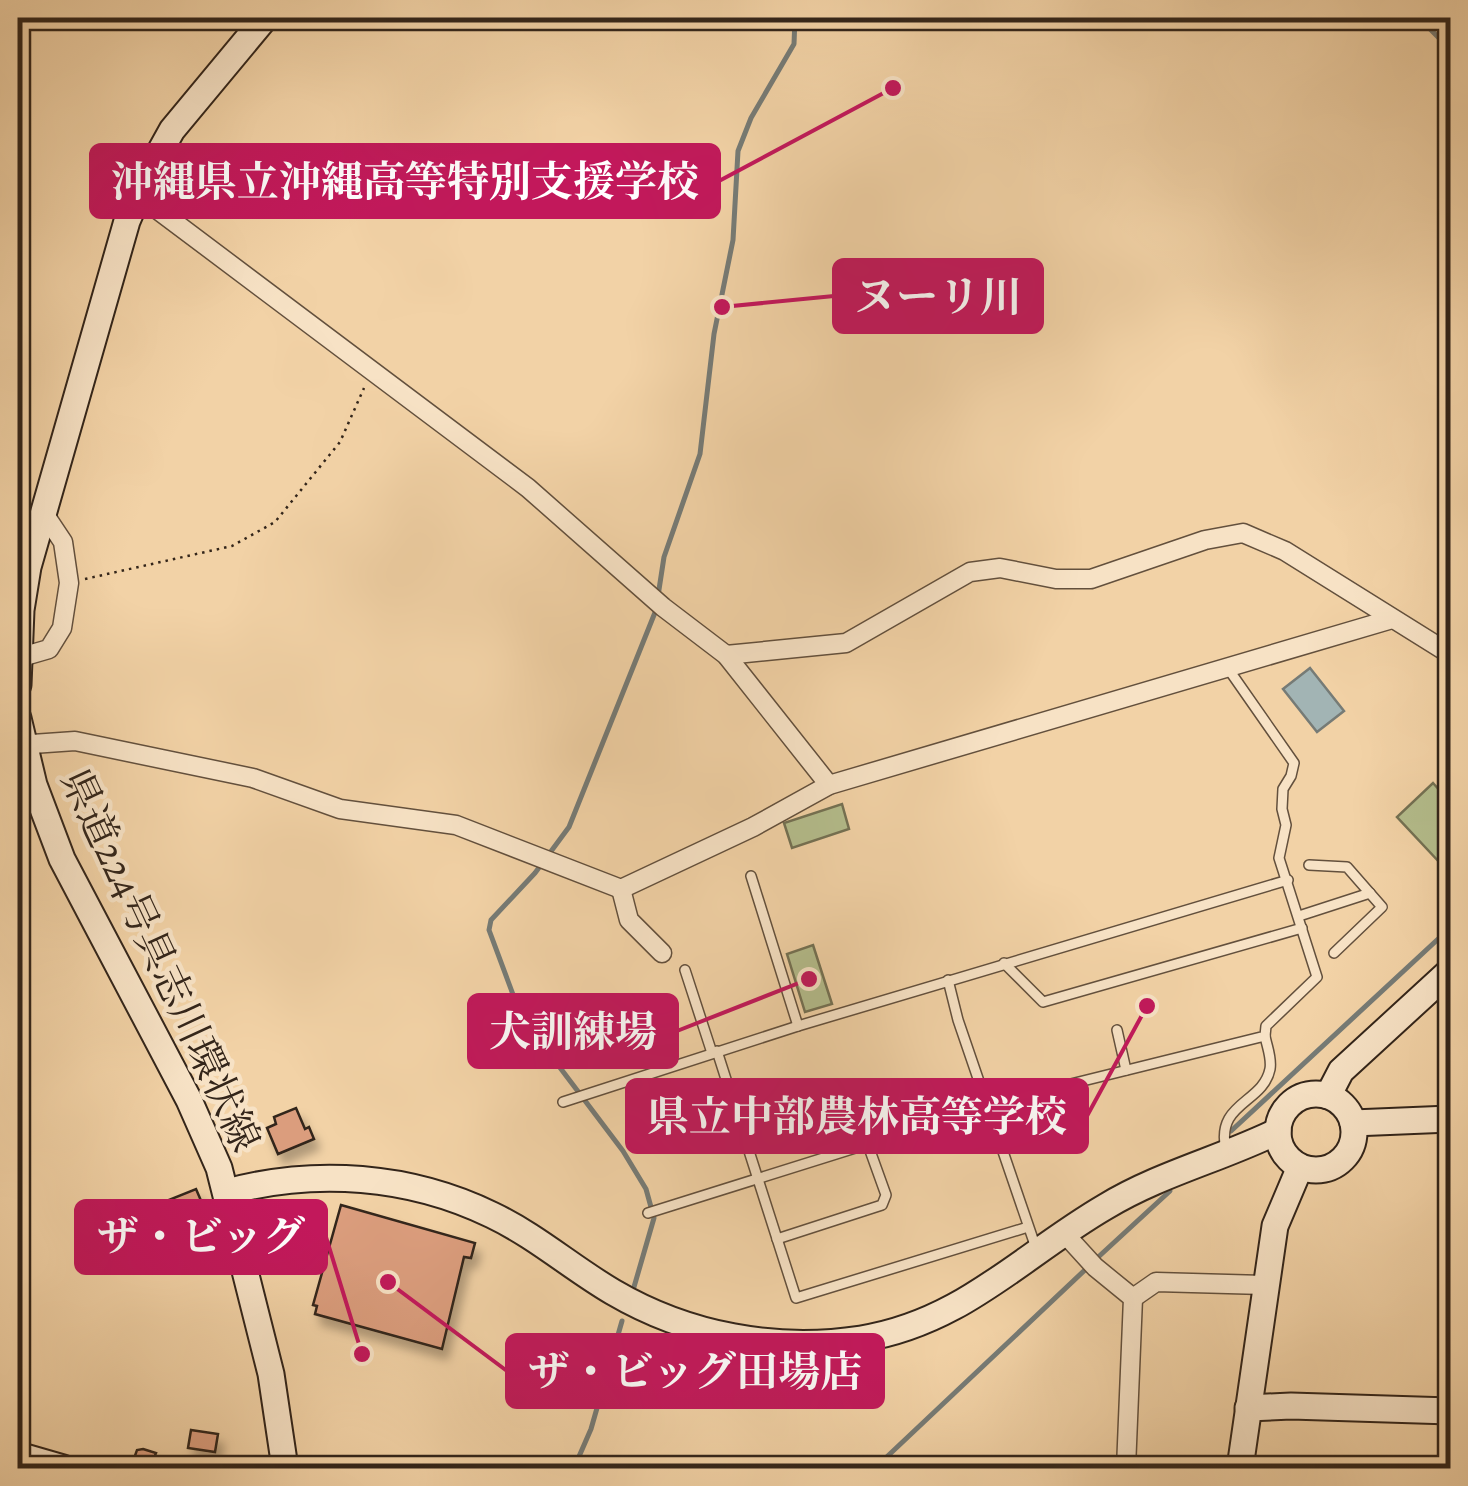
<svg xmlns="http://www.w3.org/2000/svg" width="1468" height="1486" viewBox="0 0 1468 1486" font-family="Alegreya,'Noto Serif JP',serif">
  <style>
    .green { fill: #b4bd8c; stroke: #747153; stroke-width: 2.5 }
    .water { fill: #a2b4b4; stroke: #767b76; stroke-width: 2.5 }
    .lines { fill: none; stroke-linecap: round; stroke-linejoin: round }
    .stream { stroke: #767b76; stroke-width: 5 }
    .building { fill: #db9d7d; stroke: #33251a; stroke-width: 2.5; filter: url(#shadow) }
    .lane-casing { stroke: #63503d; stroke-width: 12 }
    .street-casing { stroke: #63503d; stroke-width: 21 }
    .secondary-casing { stroke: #33251a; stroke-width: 29 }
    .path { stroke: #33251a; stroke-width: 2.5; stroke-dasharray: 2.5 5; stroke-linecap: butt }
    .lane { stroke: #f7e2c5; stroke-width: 9 }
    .street { stroke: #f7e2c5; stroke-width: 18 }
    .secondary { stroke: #f7e2c5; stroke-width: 25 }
    .labels { text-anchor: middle; stroke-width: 9; stroke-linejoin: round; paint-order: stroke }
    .street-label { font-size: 40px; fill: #33251a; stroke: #f7e2c5 }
    .leader { fill: none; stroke: #c2185b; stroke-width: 4 }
    .callout-dot { fill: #c2185b; stroke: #f7e2c5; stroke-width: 4 }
    .callout { fill: #c2185b; stroke: #c2185b; stroke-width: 4 }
    .callout-label { font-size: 42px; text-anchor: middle; font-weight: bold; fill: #fff }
  </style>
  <defs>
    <filter id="shadow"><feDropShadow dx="5.5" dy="10" stdDeviation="5" flood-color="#0004"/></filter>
  </defs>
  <rect width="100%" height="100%" fill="#f2d2a6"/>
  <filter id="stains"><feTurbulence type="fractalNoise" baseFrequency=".002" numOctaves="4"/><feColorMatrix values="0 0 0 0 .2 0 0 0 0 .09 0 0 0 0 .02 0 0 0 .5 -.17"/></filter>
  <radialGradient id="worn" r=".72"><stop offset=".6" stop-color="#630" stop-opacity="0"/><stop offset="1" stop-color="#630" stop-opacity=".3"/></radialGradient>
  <g class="green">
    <path d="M1433 783 1450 802V855L1441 864 1397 817Z"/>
    <path d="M842 804 849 829 792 848 784 823Z"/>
    <path d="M813 945 832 1004 805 1012 787 954Z"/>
  </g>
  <path class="water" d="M1310 668 1344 711 1317 732 1283 689Z"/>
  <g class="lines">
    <g class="stream">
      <path d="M1419 18 1450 49"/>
      <path d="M658 596 664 557 700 454 714 334 733 240 738 151 751 118 794 44 795 18"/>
      <path d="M1231 1131 1450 928"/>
      <path d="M1095 1260 1170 1191"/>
      <path d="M634 1287 654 1218 646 1189 623 1151 521 1016 489 930 491 920 535 873 569 827 656 610"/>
      <path d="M574 1468 591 1429 622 1321"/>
      <path d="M875 1468 1087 1268"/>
    </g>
  </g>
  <g class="building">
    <path d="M296 1108 305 1129 309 1127 314 1139 278 1154 267 1128 276 1124 274 1117Z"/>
    <path d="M196 1189 205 1210 136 1236 129 1216Z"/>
    <path d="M341 1205 475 1243 471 1258 464 1257 442 1349 315 1314 317 1306 313 1305Z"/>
    <path d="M191 1430 218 1434 215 1452 188 1448Z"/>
    <path d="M143 1449 156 1453 154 1458 180 1465V1468H148L132 1464 137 1450Z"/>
  </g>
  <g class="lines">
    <defs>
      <g id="lane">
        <path d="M1309 865 1347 867 1382 907 1334 953"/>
        <path d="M751 876 798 1026"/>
        <path d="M1299 916 1370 893"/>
        <path d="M1004 963 1043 1002 1302 928"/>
        <path d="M685 970 712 1053"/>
        <path d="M948 980 958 1020 1036 1248"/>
        <path d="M1117 1030 1126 1070"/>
        <path d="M717 1051 796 1298 1028 1227"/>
        <path d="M563 1102 798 1026 1288 880"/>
        <path d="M1226 1150C1215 1102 1263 1104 1270 1069 1272 1058 1267 1047 1265 1036"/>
        <path d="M648 1213 1018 1097 1265 1036 1266 1026 1317 977 1279 858 1286 825 1282 809 1283 789 1291 776 1294 763 1227 667"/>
        <path d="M777 1239 882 1205 886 1195 868 1145"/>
      </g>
      <g id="street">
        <path d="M138 195 528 488 663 607 726 655 829 785"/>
        <path d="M726 655 846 643 970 572 1000 568 1056 579H1091L1205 540 1243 533 1285 551 1450 654"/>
        <path d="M18 658 49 649 62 628 69 583 63 542 43 512"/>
        <path d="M18 745 75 741 253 778 340 809 456 825 621 889 753 827 829 785 1392 619"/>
        <path d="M621 889 629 920 662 953"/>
        <path d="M1064 1233 1095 1267 1133 1298 1126 1468"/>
        <path d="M1133 1298 1156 1282 1264 1285"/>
      </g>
      <g id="secondary">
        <path d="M18 685 21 610 28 567 127 221 147 175 172 130 265 18"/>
        <path d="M18 718 34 785 62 859 189 1100 219 1168 271 1374 285 1468"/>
        <circle cx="1316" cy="1132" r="38"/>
        <path d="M1328 1096 1341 1071 1450 971"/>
        <path d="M1353 1123 1450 1119"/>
        <path d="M227 1192C315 1168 410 1175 492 1215 536 1236 572 1268 613 1292 688 1336 776 1352 861 1339 962 1323 1021 1256 1105 1207 1159 1174 1221 1159 1278 1131"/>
        <path d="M1248 1408 1291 1406 1450 1411"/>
        <path d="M18 1455 63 1468"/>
        <path d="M1240 1468 1275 1226 1300 1167"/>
      </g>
    </defs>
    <use href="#lane" class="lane-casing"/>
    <use href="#street" class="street-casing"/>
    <use href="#secondary" class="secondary-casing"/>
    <path class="path" d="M85 579 232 546 275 522 340 442 364 388"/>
    <use href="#lane" class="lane"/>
    <use href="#street" class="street"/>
    <use href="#secondary" class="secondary"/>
  </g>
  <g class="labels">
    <g class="street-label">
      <text transform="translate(161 960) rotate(65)" y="14">県道224号具志川環状線</text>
    </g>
  </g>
  <path class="leader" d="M893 88L719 181M722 307L834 296M809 979L677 1031M1147 1006L1087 1116M362 1354L326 1237M388 1282L507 1371"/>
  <g class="callout-dot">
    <circle cx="893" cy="88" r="10"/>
    <circle cx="722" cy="307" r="10"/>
    <circle cx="809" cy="979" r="10"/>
    <circle cx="1147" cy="1006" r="10"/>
    <circle cx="362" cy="1354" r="10"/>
    <circle cx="388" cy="1282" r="10"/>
  </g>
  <g class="callout">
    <rect x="91" y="145" width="628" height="72" rx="10"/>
    <rect x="834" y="260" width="208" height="72" rx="10"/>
    <rect x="469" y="995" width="208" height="72" rx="10"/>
    <rect x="627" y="1080" width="460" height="72" rx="10"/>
    <rect x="76" y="1201" width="250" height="72" rx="10"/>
    <rect x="507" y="1335" width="376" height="72" rx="10"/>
  </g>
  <g class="callout-label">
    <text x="405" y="196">沖縄県立沖縄高等特別支援学校</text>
    <text x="938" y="311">ヌーリ川</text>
    <text x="573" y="1046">犬訓練場</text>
    <text x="857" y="1131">県立中部農林高等学校</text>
    <text x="201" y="1251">ザ・ビッグ</text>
    <text x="695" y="1386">ザ・ビッグ田場店</text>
  </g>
  <rect width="1468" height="1486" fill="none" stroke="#f2d2a6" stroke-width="60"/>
  <rect x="20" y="20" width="1428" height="1446" fill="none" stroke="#33251a" stroke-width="5"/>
  <rect x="30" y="30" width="1408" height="1426" fill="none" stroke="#33251a" stroke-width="2.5"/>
  <rect width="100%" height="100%" filter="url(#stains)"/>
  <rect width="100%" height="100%" fill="url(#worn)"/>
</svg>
